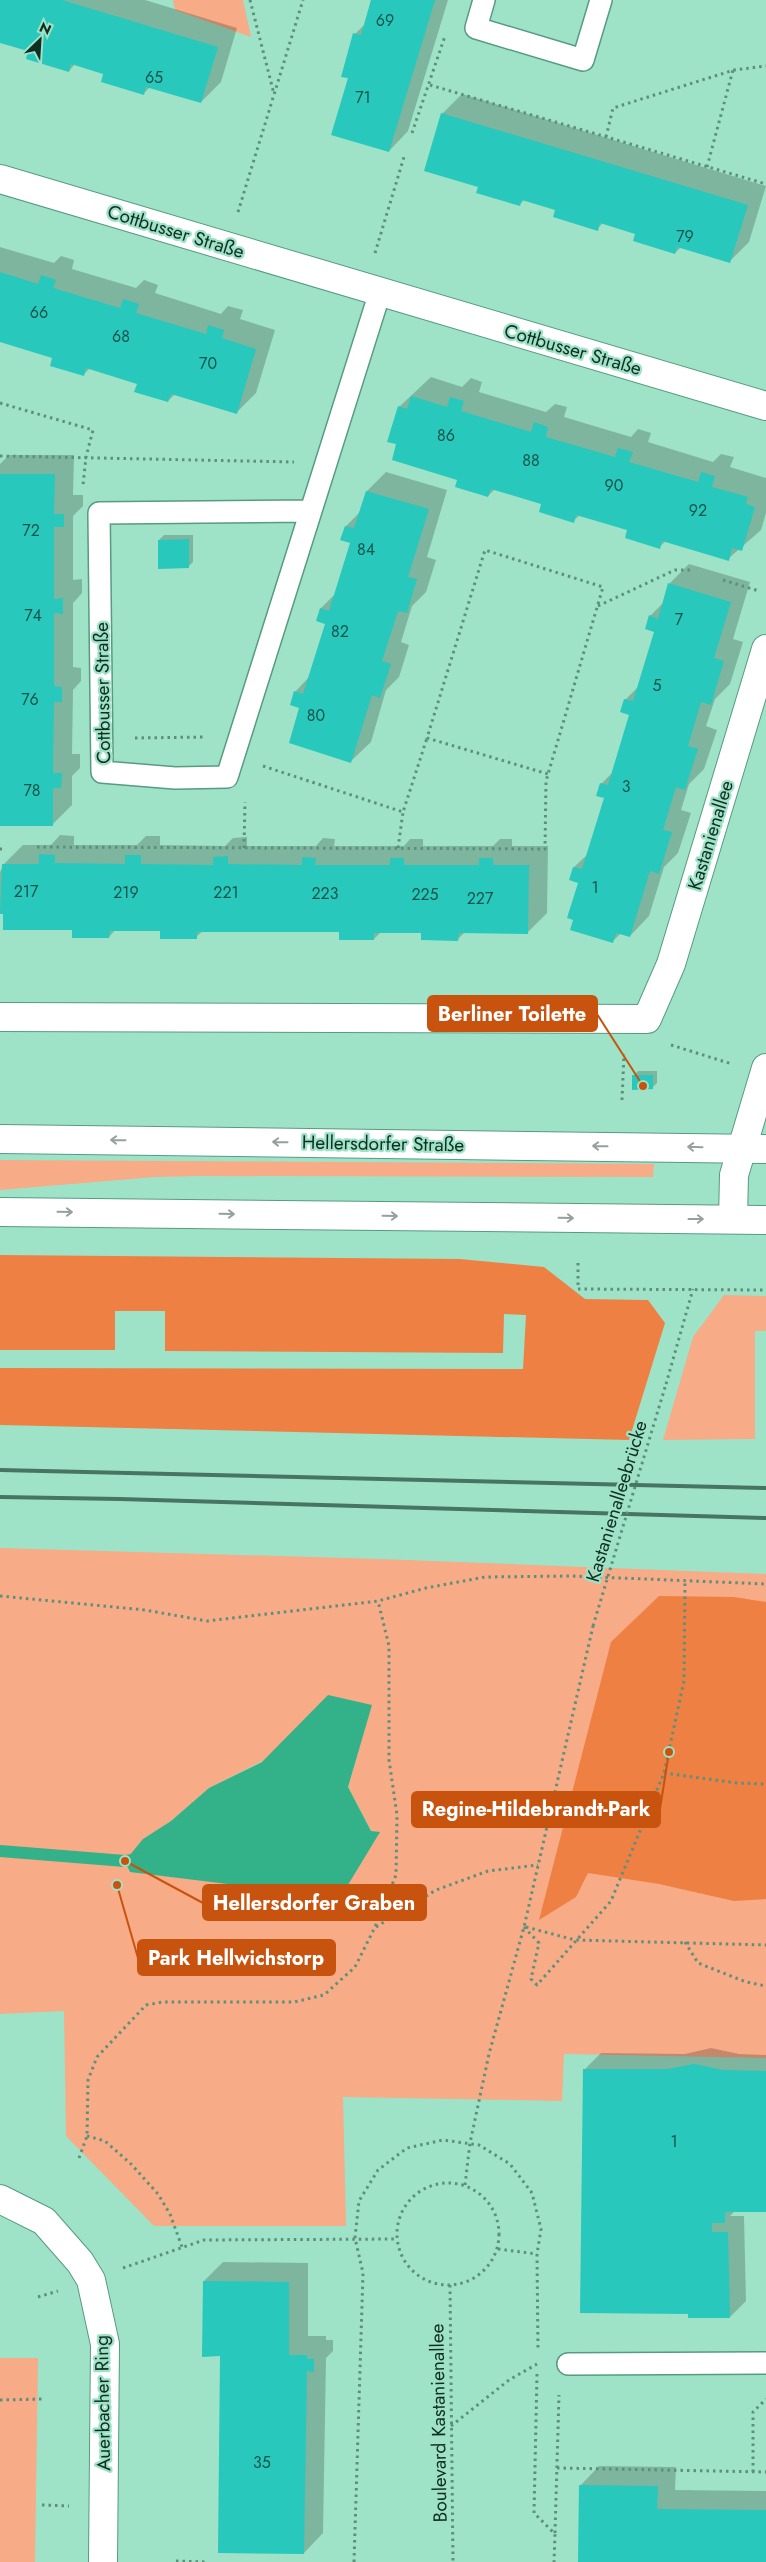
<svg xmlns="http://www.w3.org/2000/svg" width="766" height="2562" viewBox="0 0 766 2562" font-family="Jost,sans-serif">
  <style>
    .green { fill: #f7ab86; fill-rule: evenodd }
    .forest { fill: #ef8043 }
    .water { fill: #33b189 }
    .shadow { fill: #0003 }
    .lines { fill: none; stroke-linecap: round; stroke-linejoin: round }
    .stream { stroke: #33b189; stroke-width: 12 }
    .building { fill: #28c8bc }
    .lane-casing { stroke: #579b81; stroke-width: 24 }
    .street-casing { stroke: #579b81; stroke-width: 30 }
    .secondary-casing { stroke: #579b81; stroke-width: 30 }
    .path { stroke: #5d8f7b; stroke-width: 3; stroke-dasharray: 2.5 4; stroke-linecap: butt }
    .lane { stroke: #fff; stroke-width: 21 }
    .street { stroke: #fff; stroke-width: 28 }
    .secondary { stroke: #fff; stroke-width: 28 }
    .rail { stroke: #487463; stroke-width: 4 }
    .path-bridge { stroke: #5d8f7b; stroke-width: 3; stroke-dasharray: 2.5 4; stroke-linecap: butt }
    .oneway { stroke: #94a19c }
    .labels { text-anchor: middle; stroke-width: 4.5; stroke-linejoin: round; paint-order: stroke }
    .number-label { font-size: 16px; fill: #175449 }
    .street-label { font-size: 19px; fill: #112e23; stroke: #9ee3c7 }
    .leader { fill: none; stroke: #c8530f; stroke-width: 2 }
    .callout-dot { fill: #c8530f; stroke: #9ee3c7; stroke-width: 2 }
    .callout { fill: #c8530f; stroke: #c8530f; stroke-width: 2 }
    .callout-label { font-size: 20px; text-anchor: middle; font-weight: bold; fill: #fff }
  </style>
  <rect width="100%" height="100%" fill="#9ee3c7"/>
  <g class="green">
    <path d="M173 0H243L251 37 175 10Z"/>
    <path d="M0 1160 654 1164 653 1177 199 1176 155 1177 0 1190Z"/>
    <path d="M724 1295 766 1296V1331H755V1439L663 1440 693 1337Z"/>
    <path d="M0 1548 380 1559 766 1574V2058L564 2054 562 2101 343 2097 346 2226H154L66 2136 64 2011 0 2014ZM371 1706 348 1787 371 1831 379 1832 143 1839 171 1821 209 1788Z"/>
    <path d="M0 2358H38L35 2562H0Z"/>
  </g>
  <g class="forest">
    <path d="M0 1255 460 1259 544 1267 585 1299 648 1300 665 1323 629 1440 0 1425V1368L523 1369 526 1315 504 1314 503 1353 165 1351V1311H115V1350H0Z"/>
    <path d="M659 1596 734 1597 766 1602V1899L734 1901 659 1884 588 1873 576 1897 539 1920 611 1642Z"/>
  </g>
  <path class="water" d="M328 1695 372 1705 348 1787 371 1831 380 1832 340 1898 130 1872 125 1861 143 1839 171 1821 209 1788 262 1762Z"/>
  <g class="shadow">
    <path d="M0 0H145L237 28 221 82 201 102 150 87 143 94 104 73 75 64 69 71 29 51 0 42Z"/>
    <path d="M371 0H448L408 131 389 151 349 77 355 34 366 23Z"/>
    <path d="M462 94 766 186 749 242 730 261 681 247 675 253 636 233 603 223 597 229 557 209 525 199 519 205 480 186 442 114Z"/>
    <path d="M0 247 54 263 61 256 74 260 72 269 136 288 144 280 158 285 155 293 221 314 228 306 243 310 240 319 275 330 256 393 236 413 175 394 168 401 138 383 90 368 83 375 54 357 0 341Z"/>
    <path d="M431 377 462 387 471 378 482 382 479 392 546 412 555 404 567 407 564 417 631 437 638 429 651 433 648 442 713 462 721 454 734 457 730 467 766 478V513L761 530 728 559 666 541 659 547 628 530 580 515 573 521 542 504 495 489 488 496 398 444 399 407Z"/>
    <path d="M9 455H74L73 495H83V506L73 516V580L82 579V593L73 603V667L81 668V681L73 690 72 754H80V768L72 776V805L52 825H0V464Z"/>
    <path d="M386 472 447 490 427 557 436 560 426 592 412 606 401 642 409 645 399 677 386 690 371 742 351 761 301 708 295 692 310 676 327 624 321 608 336 593 351 542 346 526 361 511 367 491Z"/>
    <path d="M164 535H193V562L188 567 159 540Z"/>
    <path d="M689 564 750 582 733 639 743 642 730 684 715 699 706 726 717 730 704 769 689 784 681 810 691 813 678 853 664 867 649 916 630 936 621 933 613 941 574 919 579 882 574 867 588 854 605 797 601 784 613 772 631 714 625 700 638 687 655 631 650 616 664 602 670 583Z"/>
    <path d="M60 835 74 836V845H137L146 836H160V845L225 846 233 838 247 837V846H316L323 838 335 839 334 846H404L410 839H423V846H493L500 839H512V846H548L547 913 528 932H465L458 939 423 932H381L374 939 340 931H203L196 937 161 930 116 929 109 937 0 913V872L4 864 23 845H51Z"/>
    <path d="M638 1071H657V1083L652 1088 633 1076Z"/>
    <path d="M711 2048 739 2054 766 2055V2211H735L730 2216H744L746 2301 730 2317 585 2069 601 2053 685 2054Z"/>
    <path d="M223 2262 308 2263V2336H326V2340H333V2351L326 2358 323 2533 304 2553 222 2355 204 2281Z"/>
    <path d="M599 2466 676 2467 675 2490 766 2491V2562H580V2486Z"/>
  </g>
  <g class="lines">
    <path class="stream" d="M0 1851 125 1861 141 1859"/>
  </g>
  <g class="building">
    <path d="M0 0H62L218 47 201 103 146 87 144 95 101 82 103 74 71 64 69 72 26 59 28 51 0 43Z"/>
    <path d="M371 0H435L389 152 331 135 348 78 341 77 353 33 361 35Z"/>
    <path d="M441 113 748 205 730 263 677 247 675 254 633 241 635 234 600 223 598 231 553 217 555 210 522 200 520 206 476 193 478 187 424 171Z"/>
    <path d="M0 272 38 284 41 275 56 280 53 288 120 308 123 299 139 304 136 313 206 334 208 325 224 330 222 338 256 349 237 414 171 394 168 402 134 392 137 384 86 368 84 376 50 366 52 358 0 342Z"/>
    <path d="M411 396 447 407 450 397 464 401 461 411 531 432 534 422 548 427 546 437 615 457 618 448 633 452 629 462 698 482 701 472 715 476 712 487 748 497 746 504 755 507 742 551 732 548 729 561 662 541 660 549 625 538 627 530 576 515 574 523 539 512 541 504 491 489 488 497 455 487 457 480 392 460 396 444 387 442 398 406 407 409Z"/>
    <path d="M0 474H55L54 514H64V527H54V599L63 598V614L54 613V686L62 687V702H54L53 773H62L61 788H53V826H0Z"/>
    <path d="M366 491 429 509 408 577 417 579 407 613 398 611 382 661 391 664 380 698 372 695 351 763 289 743 299 708 290 705 294 691 303 694 325 624 316 621 320 608 329 611 350 543 340 540 345 526 354 528Z"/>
    <path d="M189 539V568L158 569V540Z"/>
    <path d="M668 583 731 602 714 658 724 661 711 705 701 702 688 746 698 749 685 790 676 787 663 830 672 832 659 874 650 871 630 937 616 933 613 943 570 930 573 920 567 918 578 883 569 880 573 867 582 869 604 798 596 796 600 783 608 785 629 715 620 712 624 699 633 701 654 632 645 629 649 615 658 619Z"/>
    <path d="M39 854 55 855V863L125 864V855H141V864L213 865V857L228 856V864L302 865V857L316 858 315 865H390V858H404V865H479V858H493V865H529L528 934 459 933 458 941 421 940V933H374V940H339V932H197V939H160V931H110L109 938H72V930H3V914H0L2 864H39Z"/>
    <path d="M632 1075H653V1089L632 1090Z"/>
    <path d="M694 2064 723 2070 766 2071V2212H725V2223H712V2232H728L730 2318H688V2314L580 2313 583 2069H668Z"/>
    <path d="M203 2281 289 2282V2355H307V2359H314V2372L307 2371 304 2554 218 2553 220 2356 202 2357Z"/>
    <path d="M579 2485 658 2486 657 2509 766 2510V2562H578Z"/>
  </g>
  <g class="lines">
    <defs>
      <g id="lane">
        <path d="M484 0 476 28 583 60 601 0"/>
        <path d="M311 511 99 513 102 772 175 778 227 777 380 292"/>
        <path d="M568 2364 766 2363"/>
      </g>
      <g id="street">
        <path d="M0 179 766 406"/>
        <path d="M0 1017 647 1019 671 964 766 649"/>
        <path d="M733 1219 734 1175 766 1068"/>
        <path d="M0 2199 44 2221 80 2262 91 2280 105 2344 103 2562"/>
      </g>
      <g id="secondary">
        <path d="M0 1139 766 1149"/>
        <path d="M0 1212 766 1220"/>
      </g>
    </defs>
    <use href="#lane" class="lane-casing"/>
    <use href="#street" class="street-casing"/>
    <use href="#secondary" class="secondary-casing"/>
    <g class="path">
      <path d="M250 0 274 94"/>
      <path d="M430 85 766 184"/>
      <path d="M412 133 445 36"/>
      <path d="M606 137 613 108 734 70 766 66"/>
      <path d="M707 167 733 70"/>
      <path d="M238 212 303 0"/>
      <path d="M375 253 404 157"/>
      <path d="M0 403 93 430 86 457 83 485"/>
      <path d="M0 456 294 462"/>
      <path d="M723 580 759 591"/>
      <path d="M598 606 675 570H690"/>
      <path d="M135 738 206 737"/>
      <path d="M263 766 403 812 427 738"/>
      <path d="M37 847 545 849 546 781 603 587 485 550 427 738 548 774"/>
      <path d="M244 848 245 802"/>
      <path d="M398 848 403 812"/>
      <path d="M0 849H2"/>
      <path d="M671 1045 732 1064"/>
      <path d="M622 1100 624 1054"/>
      <path d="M578 1263V1289L766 1290"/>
      <path d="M666 1384 693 1289"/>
      <path d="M0 1596 145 1610 207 1621 378 1601 426 1588 485 1577 572 1576 766 1584"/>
      <path d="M664 1773 737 1783 766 1784"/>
      <path d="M376 1927 436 1890 488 1871 538 1865"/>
      <path d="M524 1927 539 1943 531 1979 537 1985 611 1901 664 1773 684 1681 685 1581"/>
      <path d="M526 1927 575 1940 766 1945"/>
      <path d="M685 1942 698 1963 746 1982 766 1986"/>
      <path d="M87 2136 105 2141 131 2164 158 2194 170 2214 182 2247"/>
      <path d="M79 2158 87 2136 88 2080 97 2057 146 2005 163 2002H294L324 1995 355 1967 375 1927 396 1875 397 1815 389 1760V1646L378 1601"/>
      <circle cx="448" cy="2234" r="51"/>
      <path d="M465 2185 470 2143 489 2054 524 1927 593 1626"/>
      <path d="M498 2249 537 2254"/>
      <path d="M123 2268 204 2240 397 2239"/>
      <path d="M450 2285 453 2562"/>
      <path d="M38 2297 58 2291"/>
      <path d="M537 2374 534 2513 555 2534 554 2562"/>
      <path d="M0 2400 43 2399"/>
      <path d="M451 2426 509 2380 537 2364"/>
      <path d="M557 2468 766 2472"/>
      <path d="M753 2472V2412L766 2399"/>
      <path d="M42 2505 69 2506"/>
      <path d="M555 2533 559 2395"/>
      <path d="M176 2561 206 2562"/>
      <path d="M354 2562 363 2273 355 2238 359 2201 378 2170 407 2148 443 2140 479 2145 510 2164 532 2193 541 2229 537 2254 538 2351"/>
    </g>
    <use href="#lane" class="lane"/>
    <use href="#street" class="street"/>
    <use href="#secondary" class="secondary"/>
    <g class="rail">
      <path d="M0 1470 766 1488"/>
      <path d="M0 1497 120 1499 766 1518"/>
    </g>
    <path class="path-bridge" d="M593 1626 666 1384"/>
  </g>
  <defs><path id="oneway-shaft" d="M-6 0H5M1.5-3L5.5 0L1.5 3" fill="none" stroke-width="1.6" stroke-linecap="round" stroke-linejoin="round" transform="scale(1.25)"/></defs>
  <g class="oneway">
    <use href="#oneway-shaft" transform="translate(118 1140) rotate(-179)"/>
    <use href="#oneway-shaft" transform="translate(280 1142) rotate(-179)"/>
    <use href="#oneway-shaft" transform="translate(600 1146) rotate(-179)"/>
    <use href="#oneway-shaft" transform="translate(695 1147) rotate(-178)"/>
    <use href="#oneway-shaft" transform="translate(65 1212) rotate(1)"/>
    <use href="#oneway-shaft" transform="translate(227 1214) rotate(1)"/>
    <use href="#oneway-shaft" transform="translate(390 1216) rotate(1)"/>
    <use href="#oneway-shaft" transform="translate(566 1218) rotate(1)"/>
    <use href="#oneway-shaft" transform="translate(696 1219)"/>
  </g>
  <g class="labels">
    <g class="number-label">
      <text x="385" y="26">69</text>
      <text x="154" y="83">65</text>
      <text x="363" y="103">71</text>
      <text x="685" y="242">79</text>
      <text x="39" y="318">66</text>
      <text x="121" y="342">68</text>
      <text x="208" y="369">70</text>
      <text x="446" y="441">86</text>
      <text x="531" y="466">88</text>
      <text x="614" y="491">90</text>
      <text x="698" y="516">92</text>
      <text x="31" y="536">72</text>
      <text x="366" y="555">84</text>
      <text x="33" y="621">74</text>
      <text x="679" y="625">7</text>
      <text x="340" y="637">82</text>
      <text x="657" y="691">5</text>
      <text x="30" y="705">76</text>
      <text x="316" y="721">80</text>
      <text x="626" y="792">3</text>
      <text x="32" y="796">78</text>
      <text x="595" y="893">1</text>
      <text x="26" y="897">217</text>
      <text x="126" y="898">219</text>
      <text x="226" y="898">221</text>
      <text x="325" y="899">223</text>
      <text x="425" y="900">225</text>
      <text x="480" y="904">227</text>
      <text x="674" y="2147">1</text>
      <text x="262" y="2468">35</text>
    </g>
    <g class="street-label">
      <text transform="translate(176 231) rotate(17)" y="7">Cottbusser Straße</text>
      <text transform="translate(573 349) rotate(16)" y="7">Cottbusser Straße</text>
      <text transform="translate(102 693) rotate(-91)" y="7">Cottbusser Straße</text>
      <text transform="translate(710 835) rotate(-73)" y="7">Kastanienallee</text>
      <text transform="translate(383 1143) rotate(1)" y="7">Hellersdorfer Straße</text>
      <text transform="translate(616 1501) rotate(-73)" y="7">Kastanienalleebrücke</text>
      <text transform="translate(102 2403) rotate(-91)" y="7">Auerbacher Ring</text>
      <text transform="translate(438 2423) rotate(-91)" y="7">Boulevard Kastanienallee</text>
    </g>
  </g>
  <path class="leader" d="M643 1086L597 1014M669 1752L660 1809M125 1861L203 1903M117 1885L138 1958"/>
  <g class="callout-dot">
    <circle cx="643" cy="1086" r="5"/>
    <circle cx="669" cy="1752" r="5"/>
    <circle cx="125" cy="1861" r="5"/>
    <circle cx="117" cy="1885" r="5"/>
  </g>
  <g class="callout">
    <rect x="428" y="996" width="169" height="35" rx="5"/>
    <rect x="412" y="1792" width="248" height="35" rx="5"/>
    <rect x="203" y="1885" width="223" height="35" rx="5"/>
    <rect x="138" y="1940" width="197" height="35" rx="5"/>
  </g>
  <g class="callout-label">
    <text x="512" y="1021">Berliner Toilette</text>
    <text x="536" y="1816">Regine-Hildebrandt-Park</text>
    <text x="314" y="1910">Hellersdorfer Graben</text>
    <text x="236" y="1965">Park Hellwichstorp</text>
  </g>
  <g transform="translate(40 40) rotate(25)" stroke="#9ee3c7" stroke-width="4" paint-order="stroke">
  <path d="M0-4L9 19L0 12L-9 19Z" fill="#112e23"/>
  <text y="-8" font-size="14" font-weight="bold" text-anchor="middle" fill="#112e23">N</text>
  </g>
</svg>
